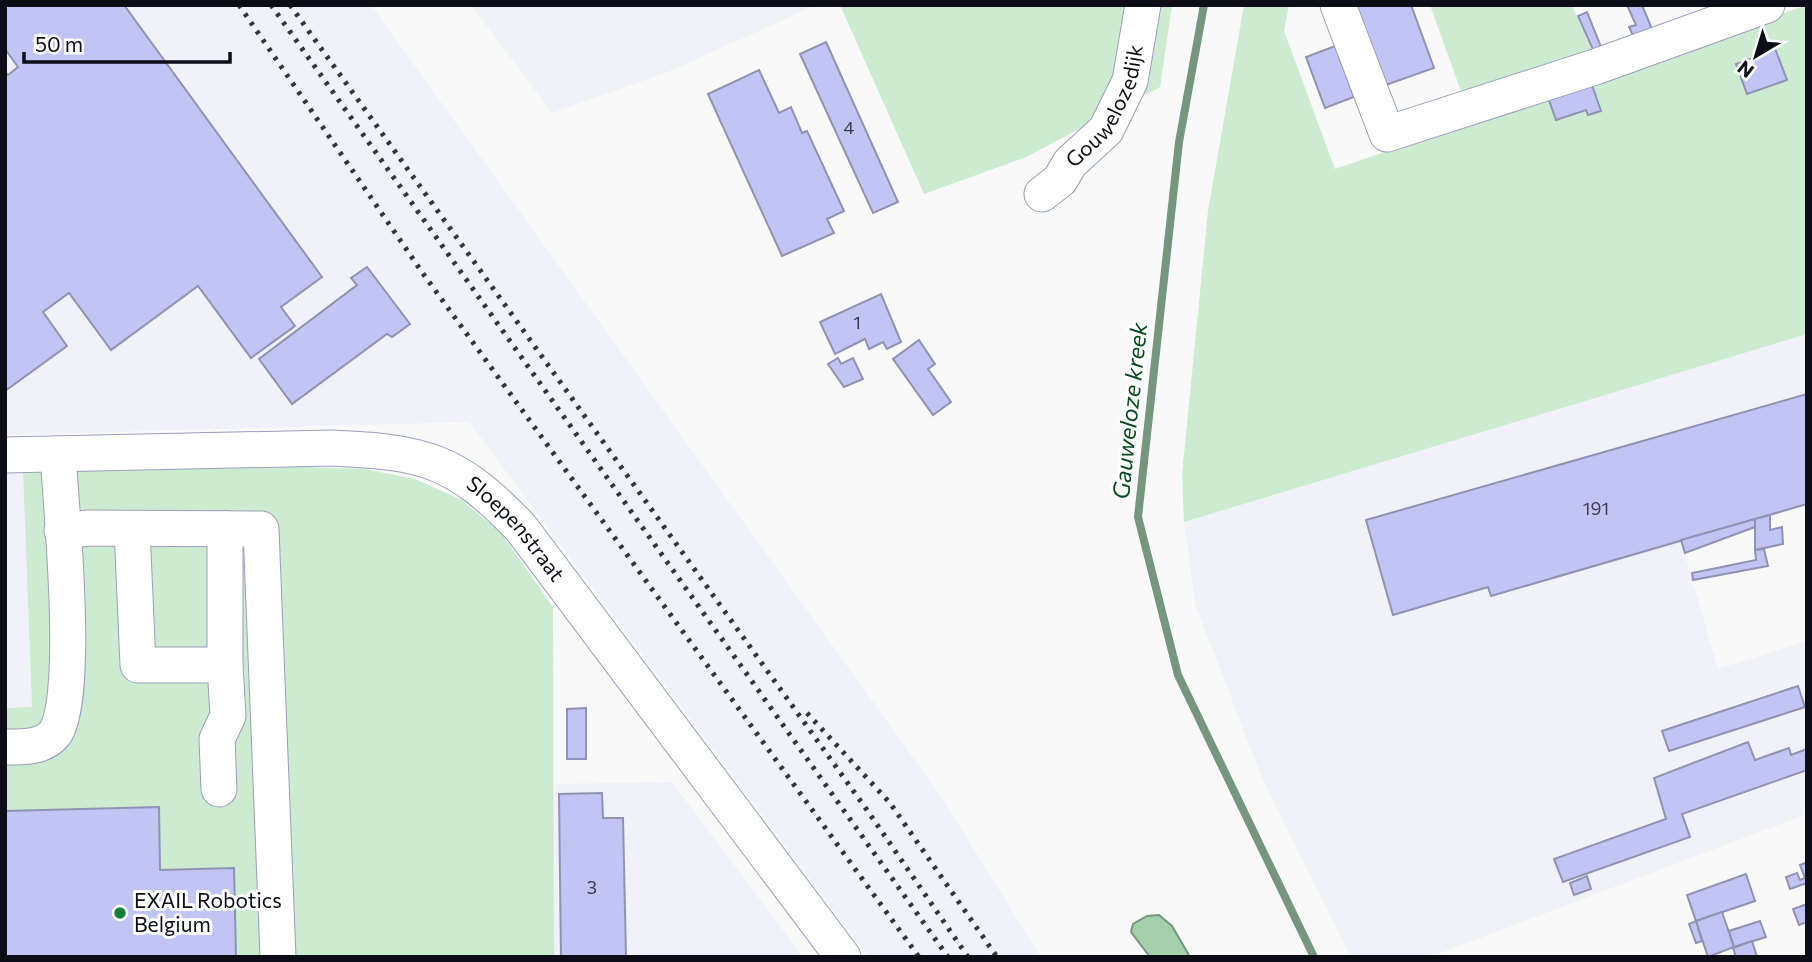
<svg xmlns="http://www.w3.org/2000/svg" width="1812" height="962" viewBox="0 0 1812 962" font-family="Commissioner,sans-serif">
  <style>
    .built { fill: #f1f1fa }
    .green { fill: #cdebd1 }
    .water { fill: #a5d0ab; stroke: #77967f; stroke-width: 2 }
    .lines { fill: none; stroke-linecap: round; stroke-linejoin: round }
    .stream { stroke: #77967f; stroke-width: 8 }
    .building { fill: #c2c4f4; stroke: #9092b1; stroke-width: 2 }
    .minor-casing { stroke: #9b9dbc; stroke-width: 37 }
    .minor { stroke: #fff; stroke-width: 35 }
    .rail { stroke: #34343d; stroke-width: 5; stroke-dasharray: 3.5 7; stroke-linecap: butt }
    .poi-dot { fill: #128239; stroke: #fff; stroke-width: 2.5 }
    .labels { text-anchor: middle; stroke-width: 6; stroke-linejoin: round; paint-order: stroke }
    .number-label { font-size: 18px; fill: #3a3b4f }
    .street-label { font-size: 21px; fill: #0d0d18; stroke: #fff }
    .poi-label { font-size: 21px; fill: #0d0d18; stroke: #fff; text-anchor: start }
    .water-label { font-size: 23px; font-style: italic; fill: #044a1d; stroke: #fff }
  </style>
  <rect width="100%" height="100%" fill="#f9f9f9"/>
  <g class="built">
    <path d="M5 5H371L940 795 1041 957H868L469 422 5 435Z"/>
    <path d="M471 5H816L668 72 552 113Z"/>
    <path d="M1807 334V504L1681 541 1718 669 1807 641V814L1430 957H1351L1262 778 1195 604 1184 522Z"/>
    <path d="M23 472 32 707 5 708V473Z"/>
    <path d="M672 782 803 957H554L552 818 556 784Z"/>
  </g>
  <g class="green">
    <path d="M840 5H1172L1160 87 1026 157 924 194Z"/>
    <path d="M1244 5H1289L1284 31 1335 169 1472 122 1430 5H1572L1595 59 1606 72 1807 5V334L1184 522 1182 474 1208 211Z"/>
    <path d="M304 467 365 469 415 479 462 500 501 533 553 607 554 957H5V708L32 707 23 472Z"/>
  </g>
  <path class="water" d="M1159 915 1172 926 1190 957H1150L1131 932 1133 924 1147 916Z"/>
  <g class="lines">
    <path class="stream" d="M1204 5 1179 142 1138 517 1178 675 1314 957"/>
  </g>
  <g class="building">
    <path d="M5 5H124L322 277 281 307 295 326 251 358 198 286 111 350 69 293 43 312 67 346 5 391V72L8 75 18 67 5 49Z"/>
    <path d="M1354 5H1411L1434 68 1383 86Z"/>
    <path d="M1627 5H1642L1654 34 1636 42 1629 27 1636 25Z"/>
    <path d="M1587 12 1601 47 1593 50 1578 16Z"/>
    <path d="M826 42 898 202 873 213 800 54Z"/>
    <path d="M1335 46 1354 97 1325 108 1306 57Z"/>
    <path d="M1774 46 1787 80 1747 94 1736 64 1761 55Z"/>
    <path d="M759 70 779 113 791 107 802 133 807 131 844 211 827 219 834 233 782 256 708 94Z"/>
    <path d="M1592 85 1601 111 1588 115 1586 110 1556 120 1549 100Z"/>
    <path d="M367 267 410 324 392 337 387 334 292 404 259 359 357 285 351 278Z"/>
    <path d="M881 294 901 342 887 349 883 342 869 349 865 339 835 354 820 322Z"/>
    <path d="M919 340 935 364 928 369 951 402 933 415 893 359Z"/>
    <path d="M838 358 841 364 853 358 863 379 844 387 828 364Z"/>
    <path d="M1807 394V504L1491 596 1488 587 1393 615 1366 520Z"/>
    <path d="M1770 515V530L1782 527 1783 544 1755 550V519Z"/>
    <path d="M1755 519V527L1685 553 1681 540Z"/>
    <path d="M1764 549 1768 566 1693 580 1692 573 1756 560 1755 550Z"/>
    <path d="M1798 686 1805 707 1669 751 1662 731Z"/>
    <path d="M586 708V759H567V709Z"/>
    <path d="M1748 742 1755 760 1789 748 1791 755 1807 749V770L1682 814 1690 837 1563 882 1554 859 1666 819 1654 778Z"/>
    <path d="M602 793 603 818H623L626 957H561L559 794Z"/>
    <path d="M159 807 160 870 234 868 236 957H5V811Z"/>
    <path d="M1807 862V883L1790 889 1786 877 1797 873 1800 880 1805 878 1800 865Z"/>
    <path d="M1746 874 1755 901 1696 921 1687 895Z"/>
    <path d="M1587 876 1591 889 1574 895 1570 883Z"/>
    <path d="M1807 904V922L1799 925 1793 909Z"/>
    <path d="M1722 912 1734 947 1708 957 1696 921Z"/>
    <path d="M1696 921 1702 941 1696 943 1689 924Z"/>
    <path d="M1760 921 1766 937 1734 947 1729 931Z"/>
    <path d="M1752 941 1757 957H1736L1733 948Z"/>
  </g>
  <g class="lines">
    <defs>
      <g id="minor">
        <path d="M1338 5 1387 134 1595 67 1767 5"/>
        <path id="s1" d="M1042 194 1060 180 1070 163 1106 130 1130 81 1143 5"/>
        <path id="s2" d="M5 455 331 448C424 452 455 459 521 528L843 957"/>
        <path d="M132 529 138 665H225V529"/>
        <path d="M62 531 89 528 261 529 278 957"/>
        <path d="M5 747C22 747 44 748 55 733 80 697 61 506 58 454"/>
        <path d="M219 789 217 739 228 716 225 665"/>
      </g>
    </defs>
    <use href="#minor" class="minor-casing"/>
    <use href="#minor" class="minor"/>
    <g class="rail">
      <path d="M239 5 424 275 919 957"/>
      <path d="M271 5 948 957"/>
      <path d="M290 5 867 810 968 957"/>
      <path d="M807 713 890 803 997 957"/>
    </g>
  </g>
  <circle class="poi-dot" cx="120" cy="913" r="7"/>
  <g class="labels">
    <g class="number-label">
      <text x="849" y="134">4</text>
      <text x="857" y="329">1</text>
      <text x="1596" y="515">191</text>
      <text x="592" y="894">3</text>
    </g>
    <g class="street-label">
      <text dy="7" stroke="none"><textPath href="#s1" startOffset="112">Gouwelozedijk</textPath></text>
      <text dy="7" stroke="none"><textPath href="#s2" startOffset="537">Sloepenstraat</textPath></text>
    </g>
    <g class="poi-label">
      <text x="134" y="908">EXAIL Robotics<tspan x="134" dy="24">Belgium</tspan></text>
    </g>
    <g class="water-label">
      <text transform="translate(1130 411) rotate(-84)" y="8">Gauweloze kreek</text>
    </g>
  </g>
  <rect width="1812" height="962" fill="none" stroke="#0d0d18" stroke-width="14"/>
  <g transform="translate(1756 56) rotate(218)" stroke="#ffffff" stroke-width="5" paint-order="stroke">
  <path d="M0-5L12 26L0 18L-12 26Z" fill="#0d0d18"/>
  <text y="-10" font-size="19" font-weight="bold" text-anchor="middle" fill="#0d0d18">N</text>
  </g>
  <path d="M24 52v10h206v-10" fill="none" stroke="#0d0d18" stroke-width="3.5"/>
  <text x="35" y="52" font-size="21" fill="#0d0d18" stroke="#ffffff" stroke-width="5" paint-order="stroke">50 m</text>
</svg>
